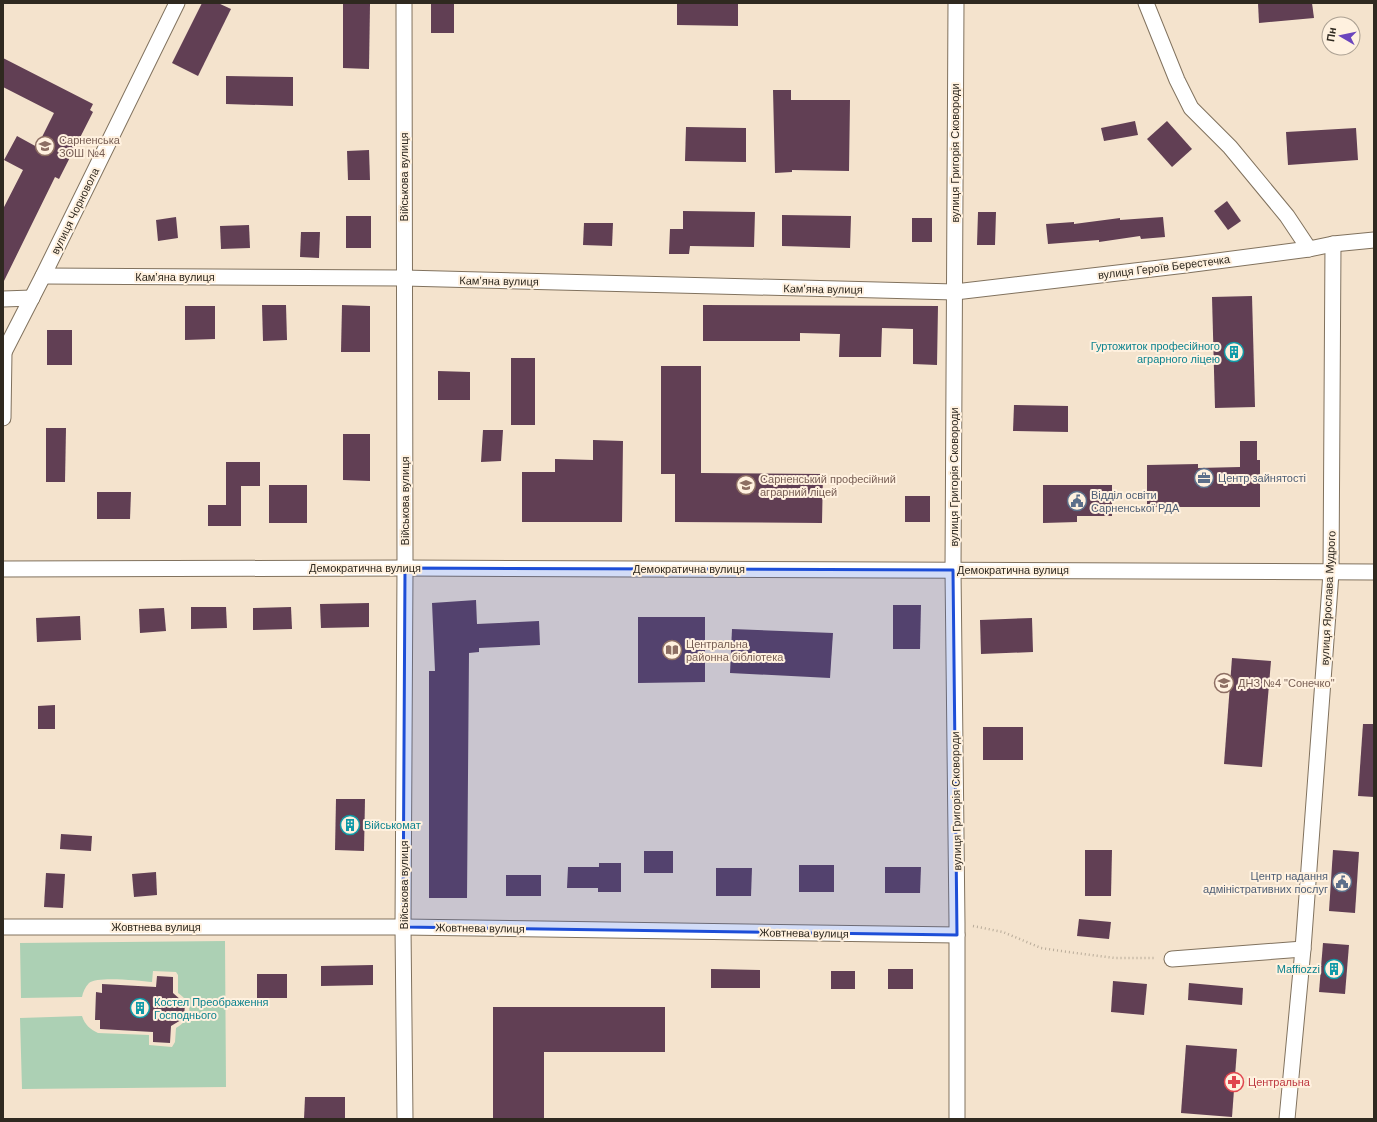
<svg xmlns="http://www.w3.org/2000/svg" width="1377" height="1122" viewBox="0 0 1377 1122" font-family="Arial,sans-serif">
  <style>
    .green { fill: #acd0b4 }
    .building { fill: #613f54 }
    .lines { fill: none; stroke-linecap: round; stroke-linejoin: round }
    .minor-casing { stroke: #81725e; stroke-width: 17 }
    .path { stroke: #b8ab99; stroke-width: 2.5; stroke-dasharray: 1 3; stroke-linecap: butt }
    .minor { stroke: #fff; stroke-width: 15 }
    .marked { fill: #1d4ed8; fill-opacity: 0.2; stroke: #1d4ed8; stroke-width: 3; stroke-linejoin: round }
    .labels { text-anchor: middle; stroke-width: 4; stroke-linejoin: round; paint-order: stroke }
    .education-label { font-size: 11px; fill: #785e54; stroke: #fff1df; text-anchor: start }
    .street-label { font-size: 11px; fill: #2f2920; stroke: #fff1df }
    .culture-label { font-size: 11px; fill: #0d838f; stroke: #fff1df; text-anchor: end }
    .service-label { font-size: 11px; fill: #4e5e75; stroke: #fff1df; text-anchor: start }
    .health-label { font-size: 11px; fill: #be3a42; stroke: #fff1df; text-anchor: start }
  </style>
  <rect width="100%" height="100%" fill="#f4e3cd"/>
  <path class="green" d="M225 941 226 1087 22 1089 20 1018 82 1016C85 1025 90 1029 98 1033L149 1035V1045L172 1047 175 1042 176 1028C193 1018 194 1004 178 993V975L176 972 153 971 152 982C139 981 98 976 89 983 85 987 83 992 82 997L21 998 20 943Z"/>
  <g class="building">
    <path d="M202 3H218L231 9 198 76 172 63Z"/>
    <rect x="431" y="3" width="23" height="30"/>
    <path d="M677 3H738V26L677 25Z"/>
    <path d="M1258 3H1312L1314 18 1259 23Z"/>
    <path d="M343 4H370L369 69 343 68Z"/>
    <path d="M3 58 93 104 90 110 93 112 59 179 55 177 3 283V209L23 170 4 160 17 136 37 147 54 113 3 87Z"/>
    <path d="M226 76 293 77V106L226 104Z"/>
    <path d="M773 90H791V100H850L849 171 792 170V172L775 173Z"/>
    <path d="M1135 121 1138 135 1104 141 1101 128Z"/>
    <path d="M1167 121 1192 149 1172 167 1147 139Z"/>
    <path d="M686 127 746 128V162L685 161Z"/>
    <path d="M1356 128 1358 160 1288 165 1286 132Z"/>
    <path d="M369 150 370 180H348L347 151Z"/>
    <path d="M1227 201 1241 221 1228 230 1214 211Z"/>
    <path d="M683 211 755 212 754 247 690 246 689 254H669L670 229H683Z"/>
    <path d="M978 212H996L995 245H977Z"/>
    <path d="M782 215 851 216 850 248 782 246Z"/>
    <rect x="346" y="216" width="25" height="32"/>
    <path d="M176 217 178 238 158 241 156 220Z"/>
    <path d="M1163 217 1165 237 1141 239 1140 236 1099 242V240L1048 244 1046 224 1074 222V224L1120 218V220Z"/>
    <rect x="912" y="218" width="20" height="24"/>
    <path d="M584 223H613L612 246 583 245Z"/>
    <path d="M249 225 250 248 221 249 220 226Z"/>
    <path d="M301 232H320L319 258 300 257Z"/>
    <path d="M1252 296 1255 407 1215 408 1212 297Z"/>
    <path d="M262 305H286L287 340 263 341Z"/>
    <path d="M342 305 370 306V352H341Z"/>
    <path d="M703 305 938 306 937 365 913 364V329L882 328 881 357H839L840 334 800 333V341H703Z"/>
    <path d="M185 306H215V339L185 340Z"/>
    <rect x="47" y="330" width="25" height="35"/>
    <rect x="511" y="358" width="24" height="67"/>
    <path d="M661 366H701V473L823 474 822 523 675 522V474H661Z"/>
    <path d="M438 371 470 372V400H438Z"/>
    <path d="M1014 405 1068 406V432L1013 431Z"/>
    <path d="M46 428H66L65 482H46Z"/>
    <path d="M483 430H503L501 461 481 462Z"/>
    <path d="M343 434H370V481L343 480Z"/>
    <path d="M593 440 623 441 622 522H522V472H555V459L593 460Z"/>
    <path d="M1240 441H1257V460H1260V507H1147V465L1198 464V468L1240 467Z"/>
    <path d="M226 462H260V486H241V526H208V505H226Z"/>
    <rect x="269" y="485" width="38" height="38"/>
    <path d="M1043 485H1112V516H1077V522L1043 523Z"/>
    <path d="M97 492H131L130 519H97Z"/>
    <rect x="905" y="496" width="25" height="26"/>
    <path d="M476 600 477 624 539 621 540 645 479 648V652L469 653 467 898H429V671H435L432 603Z"/>
    <path d="M369 603V627L321 628 320 604Z"/>
    <path d="M893 605H921L920 649H893Z"/>
    <path d="M191 607H226L227 628 191 629Z"/>
    <path d="M291 607 292 629 253 630V608Z"/>
    <path d="M164 608 166 631 140 633 139 609Z"/>
    <path d="M80 616 81 640 37 642 36 618Z"/>
    <path d="M638 617H705V682L638 683Z"/>
    <path d="M1032 618 1033 652 981 654 980 620Z"/>
    <path d="M732 629 833 633 830 678 730 673Z"/>
    <path d="M1232 658 1271 661 1262 767 1224 764Z"/>
    <path d="M55 705V729H38V706Z"/>
    <path d="M1363 724H1374V797L1358 796Z"/>
    <rect x="983" y="727" width="40" height="33"/>
    <path d="M336 799H365L364 851 335 850Z"/>
    <path d="M61 834 92 836 91 851 60 849Z"/>
    <path d="M1085 850H1112L1111 896H1085Z"/>
    <path d="M1333 850 1359 852 1355 913 1329 911Z"/>
    <rect x="644" y="851" width="29" height="22"/>
    <path d="M599 863H621V892H598V888H567L568 867H599Z"/>
    <rect x="799" y="865" width="35" height="27"/>
    <path d="M885 867H921L920 893H885Z"/>
    <path d="M716 868H752L751 896H716Z"/>
    <path d="M156 872 157 895 134 897 132 874Z"/>
    <path d="M46 873 65 874 63 908 44 907Z"/>
    <rect x="506" y="875" width="35" height="21"/>
    <path d="M1079 919 1111 922 1109 939 1077 936Z"/>
    <path d="M1323 943 1349 945 1345 994 1319 992Z"/>
    <path d="M373 965V985L321 986V966Z"/>
    <path d="M711 969 760 970V988H711Z"/>
    <rect x="888" y="969" width="25" height="20"/>
    <rect x="831" y="971" width="24" height="18"/>
    <rect x="257" y="974" width="30" height="24"/>
    <path d="M157 976 173 977V993L182 1001 185 1005 184 1016 181 1020 171 1026 170 1043 153 1042V1032L100 1029V1020H95L96 992 102 993V984L156 987Z"/>
    <path d="M1113 981 1147 984 1144 1015 1111 1012Z"/>
    <path d="M1189 983 1243 988 1242 1005 1188 1000Z"/>
    <path d="M493 1007H665V1052H544V1119H493Z"/>
    <path d="M1186 1045 1237 1049 1232 1117 1181 1113Z"/>
    <path d="M305 1097H345V1119H304Z"/>
  </g>
  <g class="lines">
    <defs>
      <g id="minor">
        <path d="M404 3 405 568 403 927 405 1119"/>
        <path d="M956 3 953 570 957 923V1119"/>
        <path d="M1146 3 1177 80 1191 108 1230 147 1287 216 1309 249"/>
        <path d="M43 276 404 278 955 292 1186 265 1309 249 1333 244 1374 240"/>
        <path d="M3 299 32 298"/>
        <path d="M3 354 43 276 177 3"/>
        <path d="M3 418 4 352"/>
        <path d="M3 569 405 568 1374 572"/>
        <path d="M3 927H403L957 935"/>
        <path d="M1172 959 1303 949"/>
        <path d="M1287 1119 1303 949 1331 573 1333 244"/>
      </g>
    </defs>
    <use href="#minor" class="minor-casing"/>
    <path class="path" d="M973 926 1003 932 1041 948 1068 952 1115 958H1156"/>
    <use href="#minor" class="minor"/>
  </g>
  <path class="marked" d="M405 568 953 570 957 935 403 927Z"/>
  <defs>
    <symbol id="school-ring" viewBox="-11 -11 22 22"><circle r="9.5" fill="#fff1df" stroke="#8d6e63" stroke-width="1.5"/><path d="M0-5L7-2L0 1L-7-2ZM-4 1L0 2.5L4 1V4Q0 6-4 4Z" fill="#8d6e63"/></symbol>
    <symbol id="building-ring" viewBox="-11 -11 22 22"><circle r="9.5" fill="#fff1df" stroke="#0f9aa8" stroke-width="1.5"/><path d="M-4-6H4V6H1V3H-1V6H-4ZM-2.5-4.3h1.7v1.8h-1.7ZM.8-4.3h1.7v1.8H.8ZM-2.5-1h1.7V.8h-1.7ZM.8-1h1.7V.8H.8Z" fill="#0f9aa8"/></symbol>
    <symbol id="office-ring" viewBox="-11 -11 22 22"><circle r="9.5" fill="#fff1df" stroke="#5c6f8a" stroke-width="1.5"/><path d="M-6-3h4V-5.5h4V-3h4V5H-6ZM-1-4.5V-3h2v-1.5ZM-6 0V1H6V0Z" fill="#5c6f8a"/></symbol>
    <symbol id="university-ring" viewBox="-11 -11 22 22"><circle r="9.5" fill="#fff1df" stroke="#8d6e63" stroke-width="1.5"/><path d="M0-5L7-2L0 1L-7-2ZM-4 1L0 2.5L4 1V4Q0 6-4 4Z" fill="#8d6e63"/></symbol>
    <symbol id="civic-ring" viewBox="-11 -11 22 22"><circle r="9.5" fill="#fff1df" stroke="#5c6f8a" stroke-width="1.5"/><path d="M-.6-6.5H3V-4.5H.6V-3L4-1V1h2V6H-6V1h2V-1L-.6-3ZM-1.2 2.5V6h2.4V2.5Z" fill="#5c6f8a"/></symbol>
    <symbol id="library-ring" viewBox="-11 -11 22 22"><circle r="9.5" fill="#fff1df" stroke="#8d6e63" stroke-width="1.5"/><path d="M-6-4Q-3-5.5-.7-3.5V5Q-3 3-6 4ZM6-4Q3-5.5 .7-3.5V5Q3 3 6 4Z" fill="#8d6e63"/></symbol>
    <symbol id="pharmacy-ring" viewBox="-11 -11 22 22"><circle r="9.5" fill="#fff1df" stroke="#e0444e" stroke-width="1.5"/><path d="M-2-6h4v4h4v4h-4v4h-4v-4h-4v-4h4Z" fill="#e0444e"/></symbol>
  </defs>
  <g fill-rule="evenodd">
    <use href="#school-ring" x="34" y="135" width="22" height="22"/>
    <use href="#building-ring" x="1223" y="341" width="22" height="22"/>
    <use href="#office-ring" x="1193" y="467" width="22" height="22"/>
    <use href="#university-ring" x="735" y="474" width="22" height="22"/>
    <use href="#civic-ring" x="1066" y="490" width="22" height="22"/>
    <use href="#library-ring" x="661" y="639" width="22" height="22"/>
    <use href="#school-ring" x="1213" y="672" width="22" height="22"/>
    <use href="#building-ring" x="339" y="814" width="22" height="22"/>
    <use href="#civic-ring" x="1331" y="871" width="22" height="22"/>
    <use href="#building-ring" x="1323" y="958" width="22" height="22"/>
    <use href="#building-ring" x="129" y="997" width="22" height="22"/>
    <use href="#pharmacy-ring" x="1223" y="1071" width="22" height="22"/>
  </g>
  <g class="labels">
    <g class="education-label">
      <text x="59" y="144">Сарненська<tspan x="59" dy="13">ЗОШ №4</tspan></text>
      <text x="760" y="483">Сарненський професійний<tspan x="760" dy="13">аграрний ліцей</tspan></text>
      <text x="686" y="648">Центральна<tspan x="686" dy="13">районна бібліотека</tspan></text>
      <text x="1238" y="687">ДНЗ №4 "Сонечко"</text>
    </g>
    <g class="street-label">
      <text transform="translate(955 153) rotate(-90)" y="4">вулиця Григорія Сковороди</text>
      <text transform="translate(404 177) rotate(-90)" y="4">Військова вулиця</text>
      <text transform="translate(75 211) rotate(-64)" y="4">вулиця Чорновола</text>
      <text transform="translate(1164 267) rotate(-7)" y="4">вулиця Героїв Берестечка</text>
      <text x="175" y="281">Камʼяна вулиця</text>
      <text transform="translate(499 281) rotate(1)" y="4">Камʼяна вулиця</text>
      <text transform="translate(823 289) rotate(1)" y="4">Камʼяна вулиця</text>
      <text transform="translate(954 477) rotate(-90)" y="4">вулиця Григорія Сковороди</text>
      <text transform="translate(405 501) rotate(-90)" y="4">Військова вулиця</text>
      <text x="365" y="572">Демократична вулиця</text>
      <text x="689" y="573">Демократична вулиця</text>
      <text x="1013" y="574">Демократична вулиця</text>
      <text transform="translate(1328 598) rotate(-87)" y="4">вулиця Ярослава Мудрого</text>
      <text transform="translate(956 801) rotate(-91)" y="4">вулиця Григорія Сковороди</text>
      <text transform="translate(404 885) rotate(-90)" y="4">Військова вулиця</text>
      <text x="156" y="931">Жовтнева вулиця</text>
      <text transform="translate(480 928) rotate(1)" y="4">Жовтнева вулиця</text>
      <text transform="translate(804 933) rotate(1)" y="4">Жовтнева вулиця</text>
    </g>
    <g class="culture-label">
      <text x="1220" y="350">Гуртожиток професійного<tspan x="1220" dy="13">аграрного ліцею</tspan></text>
      <text x="364" y="829" text-anchor="start">Військомат</text>
      <text x="1320" y="973">Maffiozzi</text>
      <text x="154" y="1006" text-anchor="start">Костел Преображення<tspan x="154" dy="13">Господнього</tspan></text>
    </g>
    <g class="service-label">
      <text x="1218" y="482">Центр зайнятості</text>
      <text x="1091" y="499">Відділ освіти<tspan x="1091" dy="13">Сарненської РДА</tspan></text>
      <text x="1328" y="880" text-anchor="end">Центр надання<tspan x="1328" dy="13">адміністративних послуг</tspan></text>
    </g>
    <g class="health-label">
      <text x="1248" y="1086">Центральна</text>
    </g>
  </g>
  <rect width="1377" height="1122" fill="none" stroke="#2f2920" stroke-width="8"/>
  <g transform="translate(1341 36) rotate(279)"><circle r="19" fill="#fff1df" stroke="#aca193"/>
  <path d="M0-3L7 15L0 10L-7 15Z" fill="#6b45bd"/>
  <text y="-6" font-size="11" font-weight="bold" text-anchor="middle" fill="#2f2920">Пн</text>
  </g>
</svg>
